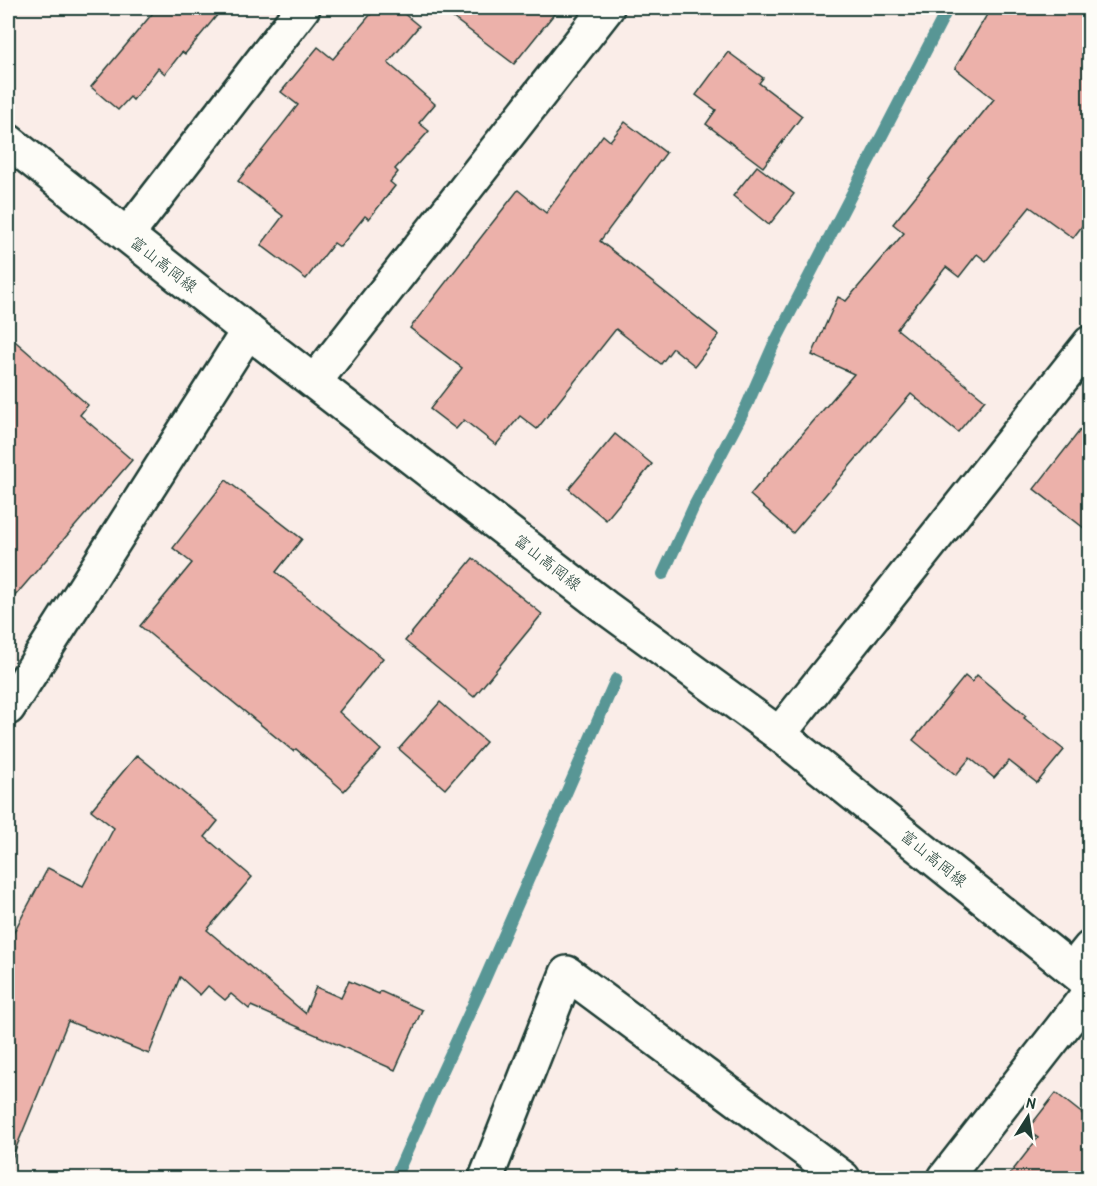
<svg xmlns="http://www.w3.org/2000/svg" width="1097" height="1186" viewBox="0 0 1097 1186" font-family="'Patrick Hand','Klee One',sans-serif">
  <style>
    .lines { fill: none; stroke-linecap: round; stroke-linejoin: round }
    .stream { stroke: #599695; stroke-width: 12 }
    .building { fill: #ecb1aa; stroke: #1f3d34; stroke-width: 1.5 }
    .minor-casing { stroke: #1f3d34; stroke-width: 38 }
    .major-casing { stroke: #1f3d34; stroke-width: 38 }
    .minor { stroke: #fdfcf7; stroke-width: 33 }
    .major { stroke: #fdfcf7; stroke-width: 33 }
    .labels { text-anchor: middle; stroke-width: 6; stroke-linejoin: round; paint-order: stroke }
    .street-label { font-size: 16px; fill: #1f3d34; stroke: #fdfcf7 }
  </style>
  <rect width="100%" height="100%" fill="#faede8"/>
  <filter id="ink" filterUnits="userSpaceOnUse"><feTurbulence type="fractalNoise" baseFrequency=".0167" numOctaves="2"/><feDisplacementMap in="SourceGraphic" scale="12" xChannelSelector="R" yChannelSelector="G"/><feConvolveMatrix kernelMatrix="1 2 1 2 8 2 1 2 1" color-interpolation-filters="sRGB"/></filter>
  <g filter="url(#ink)">
    <g class="lines">
      <g class="stream">
        <path d="M663 574 694 506 747 405 773 346 948 8"/>
        <path d="M395 1178 433 1092 484 981 616 679"/>
      </g>
    </g>
    <g class="building">
      <path d="M157 8H223L185 54 182 52 165 74 158 68 133 100 130 97 118 110 91 87Z"/>
      <path d="M376 8H397L419 26 388 63 435 104 419 123 429 131 395 169 398 172 390 182 395 186 369 219 365 216 340 247 334 243 306 279 261 245 283 216 238 181 298 105 281 92 318 47 333 59Z"/>
      <path d="M440 8H559L514 64Z"/>
      <path d="M991 8H1089V217L1073 238 1030 207 986 261 977 254 959 277 946 267 897 329 985 400 958 432 911 394 793 533 750 495 854 374 812 355 838 297 846 301 904 233 893 224 994 99 955 68Z"/>
      <path d="M728 52 763 78 759 83 802 116 763 167 706 124 716 110 696 95Z"/>
      <path d="M625 122 666 153 600 241 719 335 695 366 673 348 661 364 616 329 537 429 520 416 496 445 464 420 456 429 430 409 462 368 410 328 518 190 546 213 603 135 610 141Z"/>
      <path d="M757 166 794 194 769 225 733 196Z"/>
      <path d="M8 335 88 405 80 415 132 460 8 604Z"/>
      <path d="M1089 419V532L1034 489Z"/>
      <path d="M615 434 652 464 606 520 569 489Z"/>
      <path d="M226 480 302 539 276 572 383 658 339 712 381 750 344 791 296 749 293 751 140 626 192 563 173 548Z"/>
      <path d="M473 558 542 614 474 697 405 641Z"/>
      <path d="M977 675 1026 716 1024 718 1064 750 1037 783 1009 761 994 778 970 758 956 775 913 740 965 676 972 682Z"/>
      <path d="M440 702 486 742 445 789 399 749Z"/>
      <path d="M137 755 218 821 205 837 252 877 207 930 305 1013 316 987 341 998 349 981 379 994 380 991 422 1010 395 1070 251 1006 249 1009 231 994 225 1000 208 986 200 995 180 977 149 1054 68 1021 9 1165H8V943L48 868 83 886 114 828 91 810Z"/>
      <path d="M1056 1093 1089 1119V1179H1006L1038 1138 1027 1130Z"/>
    </g>
    <g class="lines">
      <defs>
        <g id="minor">
          <path d="M127 235 303 8"/>
          <path d="M315 381 607 8"/>
          <path d="M8 708 248 331"/>
          <path d="M779 734 1090 343"/>
          <path d="M1073 969 1090 948"/>
          <path d="M486 1178 567 973 843 1178"/>
          <path d="M945 1178 1090 992"/>
        </g>
        <path id="major" d="M8 141 248 331 605 607 779 734 1090 984"/>
      </defs>
      <use href="#minor" class="minor-casing"/>
      <use href="#major" class="major-casing"/>
      <use href="#minor" class="minor"/>
      <use href="#major" class="major"/>
    </g>
  </g>
  <g class="labels">
    <g class="street-label">
      <text transform="translate(164 264) rotate(38)" y="6">富山高岡線</text>
      <text transform="translate(548 562) rotate(38)" y="6">富山高岡線</text>
      <text transform="translate(934 858) rotate(39)" y="6">富山高岡線</text>
    </g>
  </g>
  <rect width="1097" height="1186" fill="none" stroke="#fdfcf7" stroke-width="30"/>
  <rect x="15" y="15" width="1067" height="1156" fill="none" stroke="#1f3d34" stroke-width="2" filter="url(#ink)"/>
  <g transform="translate(1028 1117) rotate(12)" stroke="#fdfcf7" stroke-width="4.5" paint-order="stroke">
  <path d="M0-4.5L10 22L0 15L-10 22Z" fill="#1f3d34"/>
  <text y="-9" font-size="16" font-weight="bold" text-anchor="middle" fill="#1f3d34">N</text>
  </g>
</svg>
